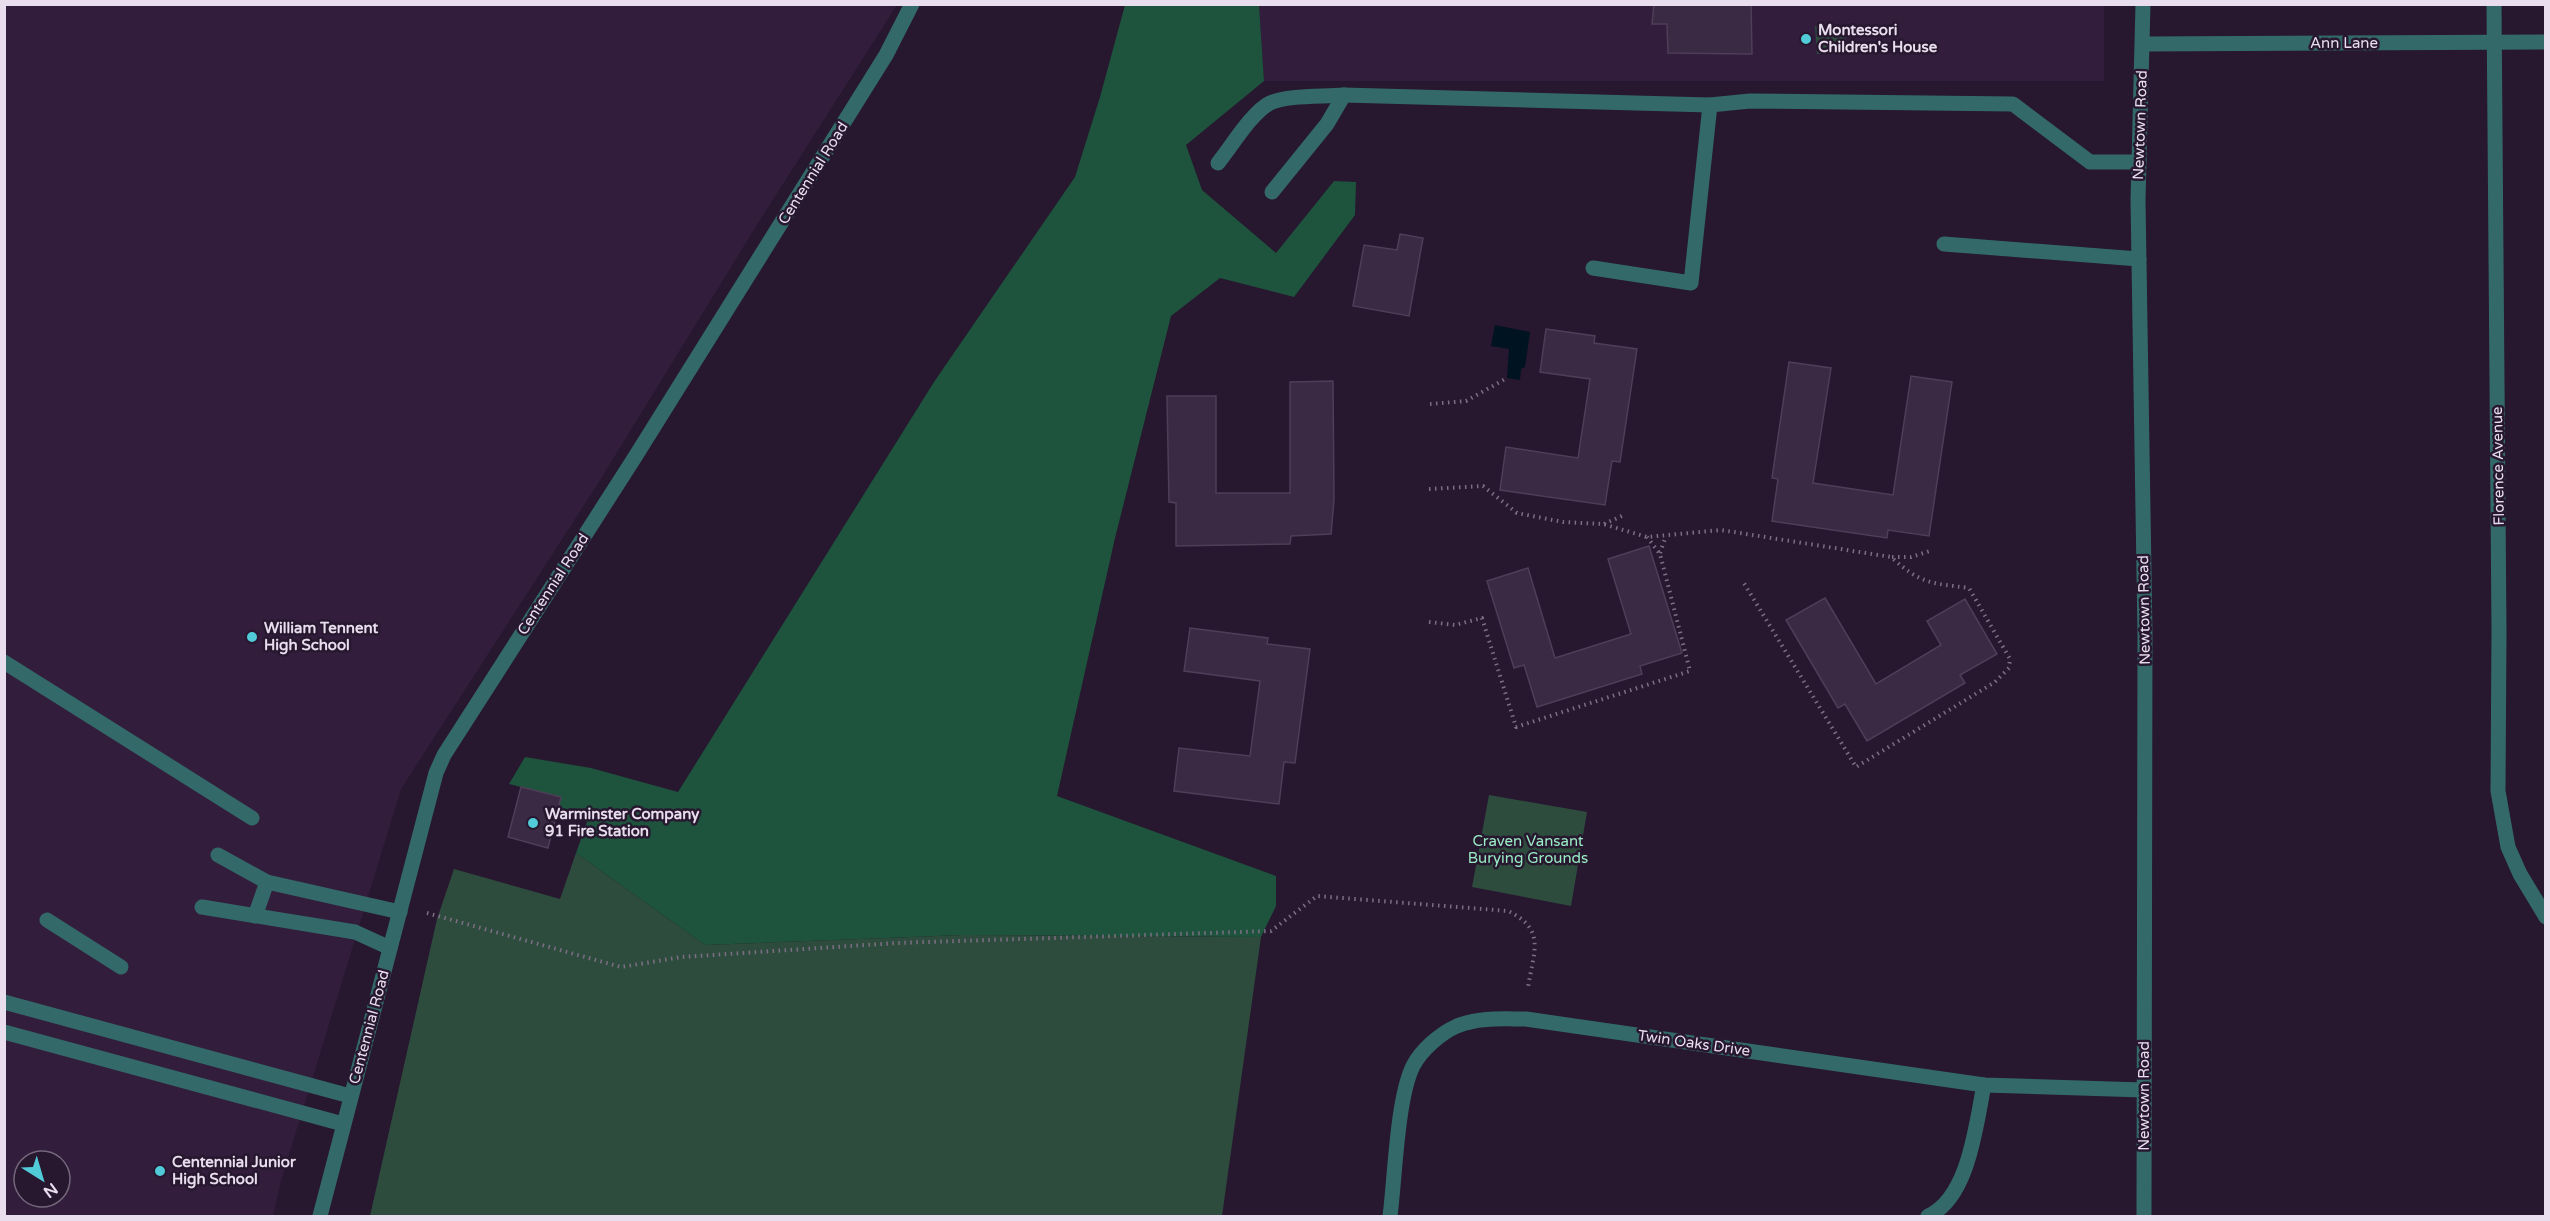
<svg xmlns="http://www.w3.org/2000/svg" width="2550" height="1221" viewBox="0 0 2550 1221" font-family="'Varela Round',sans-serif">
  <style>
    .built { fill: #321e3c; fill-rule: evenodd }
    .green { fill: #2e4c3e }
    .forest { fill: #1e543d }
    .water { fill: #001321 }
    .building { fill: #3b2a43; stroke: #4f3e58; stroke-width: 1.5 }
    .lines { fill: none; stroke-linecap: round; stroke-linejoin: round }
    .path { stroke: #7c6f84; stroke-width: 4; stroke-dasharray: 1.5 4.5; stroke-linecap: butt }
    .minor { stroke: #336a69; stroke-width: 15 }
    .poi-dot { fill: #52cbd8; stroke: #27172f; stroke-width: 2 }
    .labels { text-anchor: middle; stroke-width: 5; stroke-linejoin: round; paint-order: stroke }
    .poi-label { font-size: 15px; font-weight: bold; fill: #e8deee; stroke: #27172f; text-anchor: start }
    .street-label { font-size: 15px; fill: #e8deee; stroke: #27172f }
    .park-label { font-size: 15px; fill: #99ecc4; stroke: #27172f }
  </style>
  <rect width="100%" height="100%" fill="#27172f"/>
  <g class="built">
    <path d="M5 5H897L755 228 597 485 401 789 281 1181 273 1216H5ZM24 1161H60V1197H24Z"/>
    <path d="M1259 5H2104V81H1264Z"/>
  </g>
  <g class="green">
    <path d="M1815 26H1846L1845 54H1817Z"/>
    <path d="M1489 795 1587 812 1571 906 1472 887Z"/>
    <path d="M576 853 705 945 963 935 1261 937 1222 1216H370L437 919 454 869 560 899Z"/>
  </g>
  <path class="forest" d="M1125 5H1259L1264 81 1186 145 1202 190 1276 253 1334 181 1356 182 1355 215 1294 297 1220 278 1171 316 1115 538 1057 796 1276 876V906L1261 937 963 935 705 945 576 853 587 822 558 809 561 797 509 784 525 757 591 768 678 792 934 382 1075 177 1100 97Z"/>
  <path class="water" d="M1495 325 1530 332 1525 367 1521 369 1520 380 1507 378 1509 349 1491 346Z"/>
  <g class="building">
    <path d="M1654 4H1751L1752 54 1668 53 1667 24H1652Z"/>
    <path d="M1400 234 1423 238 1409 316 1353 306 1364 245 1397 250Z"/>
    <path d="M1546 329 1595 336 1594 343 1637 349 1620 462 1612 461 1605 505 1500 490 1506 447 1578 458 1590 379 1540 372Z"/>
    <path d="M1789 362 1831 368 1813 483 1893 495 1911 376 1952 382 1929 536 1888 530 1887 538 1772 521 1778 479 1772 478Z"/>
    <path d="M1333 381 1334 500 1331 534 1291 536 1290 544 1176 546V503L1169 502 1167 396H1216V493H1290V382Z"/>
    <path d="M1649 546 1682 653 1640 666 1642 674 1537 707 1524 665 1514 668 1487 581 1528 568 1555 658 1631 634 1608 559Z"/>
    <path d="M1825 598 1876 684 1941 645 1927 621 1965 599 1997 654 1960 675 1965 683 1867 741 1845 704 1838 708 1786 620Z"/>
    <path d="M1190 628 1268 638 1267 644 1310 649 1295 763 1284 762 1279 804 1174 791 1179 748 1250 756 1260 681 1184 671Z"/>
    <path d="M521 787 561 797 548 848 508 837Z"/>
  </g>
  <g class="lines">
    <g class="path">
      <path d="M1430 404 1466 401 1507 378"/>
      <path d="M1429 489 1483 486 1517 513 1563 522 1603 524 1647 537 1721 530 1891 557C1921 584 1930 583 1969 588L2010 659 2009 668 1995 682 1856 767 1742 580"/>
      <path d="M1604 524 1624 515"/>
      <path d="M1660 553 1666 536"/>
      <path d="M1892 557H1911L1930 551"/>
      <path d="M1429 622 1455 625 1482 618 1516 727 1690 671 1660 554 1647 537"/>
      <path d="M427 913 621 967 682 957 896 943 1271 931 1317 896 1508 911C1546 929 1534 951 1528 987"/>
    </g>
    <g class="minor">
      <path d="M2143 4 2138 200 2145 635 2144 1216"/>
      <path d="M2494 4 2499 632 2498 791 2508 847 2520 874 2546 917"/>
      <path d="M2143 44 2546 42"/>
      <path d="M1218 163C1231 147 1252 112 1270 103 1287 95 1323 97 1344 95"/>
      <path d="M1272 192 1327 124 1344 95 1710 105"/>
      <path d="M1944 244 2139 259"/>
      <path d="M1593 268 1691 283 1710 105 1750 101 2013 104 2090 162H2139"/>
      <path d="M4 662 252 818"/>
      <path d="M218 855 267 882 400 912"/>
      <path d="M202 907 355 932 390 948"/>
      <path d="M255 916 267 882"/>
      <path d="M47 920 121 967"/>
      <path d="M4 1002 350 1096"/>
      <path d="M4 1032 343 1124"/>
      <path d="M320 1216 436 773 444 755 635 457 886 55 912 4"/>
      <path d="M1390 1216C1395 1178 1397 1098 1413 1066 1421 1050 1441 1033 1457 1026 1479 1017 1503 1019 1526 1019L1984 1085 2143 1090"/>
      <path d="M1928 1216C1969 1198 1976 1124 1984 1085"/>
    </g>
  </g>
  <g class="poi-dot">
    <circle cx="1806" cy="39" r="6"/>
    <circle cx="252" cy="637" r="6"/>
    <circle cx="533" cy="823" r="6"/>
    <circle cx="160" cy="1171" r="6"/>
  </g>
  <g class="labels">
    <g class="poi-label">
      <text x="1818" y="35">Montessori<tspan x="1818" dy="17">Children's House</tspan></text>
      <text x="264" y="633">William Tennent<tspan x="264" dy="17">High School</tspan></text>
      <text x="545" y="819">Warminster Company<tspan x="545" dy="17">91 Fire Station</tspan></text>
      <text x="172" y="1167">Centennial Junior<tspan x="172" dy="17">High School</tspan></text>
    </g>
    <g class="street-label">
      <text x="2344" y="48">Ann Lane</text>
      <text transform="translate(2140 125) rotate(-88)" y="5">Newtown Road</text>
      <text transform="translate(813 173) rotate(-58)" y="5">Centennial Road</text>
      <text transform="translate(2498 466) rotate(-91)" y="5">Florence Avenue</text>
      <text transform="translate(553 584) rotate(-57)" y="5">Centennial Road</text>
      <text transform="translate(2144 610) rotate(-91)" y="5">Newtown Road</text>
      <text transform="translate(369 1027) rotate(-75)" y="5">Centennial Road</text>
      <text transform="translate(1694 1043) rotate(8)" y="5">Twin Oaks Drive</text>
      <text transform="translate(2144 1096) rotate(-90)" y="5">Newtown Road</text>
    </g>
    <g class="park-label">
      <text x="1528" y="846">Craven Vansant<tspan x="1528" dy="17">Burying Grounds</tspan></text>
    </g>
  </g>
  <rect width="2550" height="1221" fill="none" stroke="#e8deee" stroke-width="12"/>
  <g transform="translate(42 1179) rotate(143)"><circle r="28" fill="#27172f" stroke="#74677b" stroke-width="1.5"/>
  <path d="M0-4.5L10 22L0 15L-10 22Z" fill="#52cbd8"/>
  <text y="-9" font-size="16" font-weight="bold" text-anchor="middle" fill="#e8deee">N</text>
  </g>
</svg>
